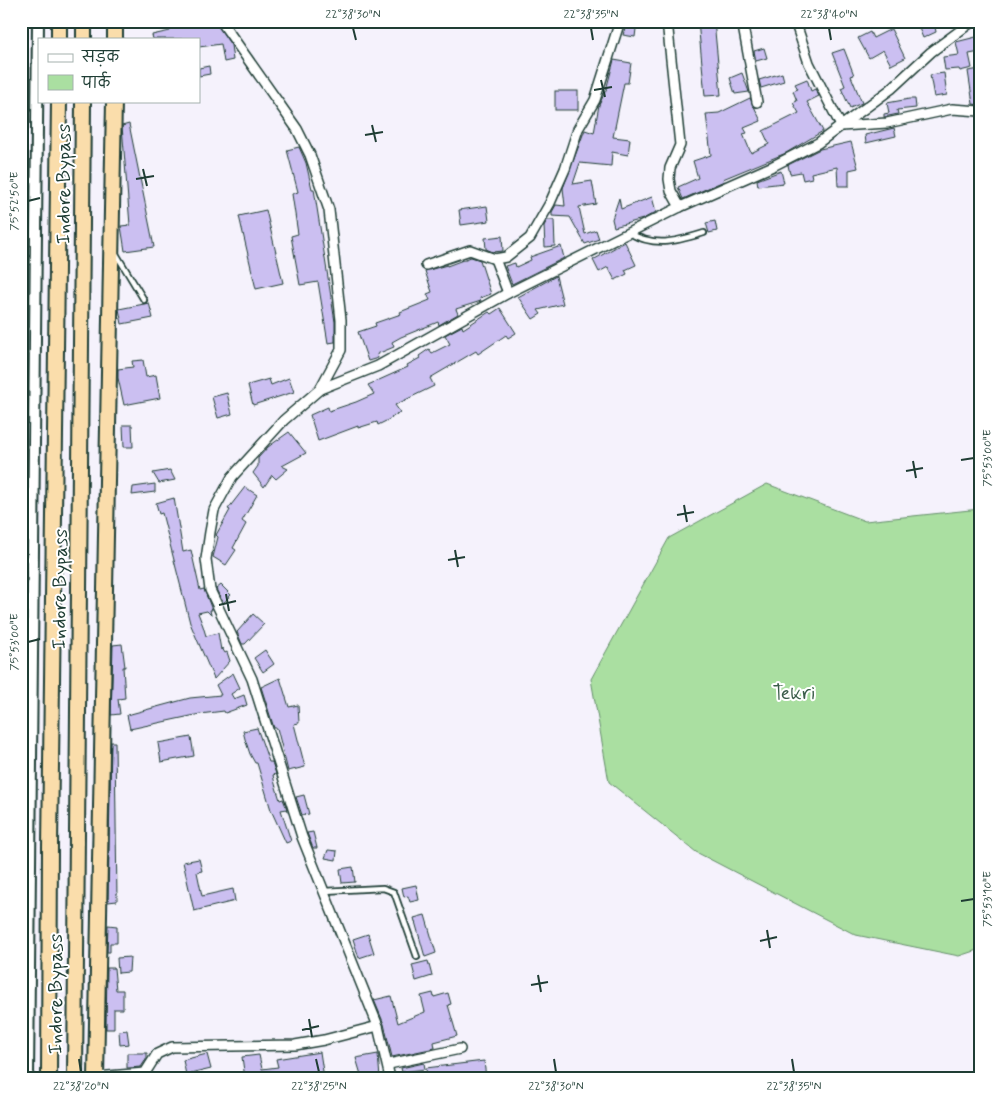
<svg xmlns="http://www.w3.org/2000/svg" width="1001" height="1099" viewBox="0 0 1001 1099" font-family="Mynerve,'Playpen Sans Deva',sans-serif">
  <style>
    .green { fill: #aadfa1; stroke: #648e6a }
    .building { fill: #cbbff1; stroke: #1f3d34 }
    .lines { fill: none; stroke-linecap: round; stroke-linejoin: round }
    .service-casing { stroke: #1f3d34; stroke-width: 8 }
    .minor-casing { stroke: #1f3d34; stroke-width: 12 }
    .tertiary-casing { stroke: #1f3d34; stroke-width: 14 }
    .trunk-casing { stroke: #1f3d34; stroke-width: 18 }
    .service { stroke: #fff; stroke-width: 4.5 }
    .minor { stroke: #fff; stroke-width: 9 }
    .tertiary { stroke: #fff; stroke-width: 10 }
    .trunk { stroke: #faddab; stroke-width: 14 }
    .ticks { fill: none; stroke: #1f3d34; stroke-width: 2 }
    .labels { text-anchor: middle; stroke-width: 4; stroke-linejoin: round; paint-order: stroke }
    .street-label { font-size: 20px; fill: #1f3d34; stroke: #fff }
    .park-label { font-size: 20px; fill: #3b5d4a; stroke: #fff }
    .neatline { fill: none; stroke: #1f3d34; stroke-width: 2 }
    .ticks-label { font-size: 12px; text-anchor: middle; fill: #1f3d34 }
  </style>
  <rect width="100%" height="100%" fill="#f5f2fc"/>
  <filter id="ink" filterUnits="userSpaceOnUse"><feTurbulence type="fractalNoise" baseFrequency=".02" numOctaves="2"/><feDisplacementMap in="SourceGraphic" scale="10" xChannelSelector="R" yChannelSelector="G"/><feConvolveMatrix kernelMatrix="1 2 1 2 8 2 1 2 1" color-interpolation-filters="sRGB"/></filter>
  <g filter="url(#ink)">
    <path class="green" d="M767 484 865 521 980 509V949L959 956 856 935 696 852 609 782 591 679 669 538Z"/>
    <g class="building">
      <path d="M176 21H215L231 45 233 60 224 62 221 44 199 47V39H153L152 35 170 31 169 22Z"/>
      <path d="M627 21H637L635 37 623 35Z"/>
      <path d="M698 21H714L721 95 705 96Z"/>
      <path d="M916 21H948L935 27 936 32 923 38Z"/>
      <path d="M891 29 905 58 891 65 883 50 869 58 858 38 870 32 873 38Z"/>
      <path d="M980 36V52L969 54 972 68 960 71 959 69 945 70 943 57 959 55 956 42Z"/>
      <path d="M764 48 767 58 756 61 754 51Z"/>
      <path d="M844 49 854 75 851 76 862 103 850 108 841 88 845 86 832 53Z"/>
      <path d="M614 60 631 63 628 83H624L613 137 630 139 628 155 612 152 611 166 580 163 573 184 592 181 596 204 579 207 585 234 596 230 599 239 585 244 570 217 552 216V212L556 205 565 206 563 188 584 132 585 130 594 133 599 105 606 90Z"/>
      <path d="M209 66 210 74 199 76V68Z"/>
      <path d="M980 69V105L973 104 968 71Z"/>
      <path d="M742 73 749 92 735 94 730 78Z"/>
      <path d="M782 73 784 81 761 88 759 80Z"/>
      <path d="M944 73 947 95 934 97 930 75Z"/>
      <path d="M807 79 811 91 815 89 819 96 807 102 823 131 786 153 723 179 724 181 683 199 678 187 698 178 693 161 711 155 706 114 719 113 750 98 761 121 744 128 747 133 743 134 751 153 769 144 763 131 799 113 793 103 797 101 793 91 798 89 795 84Z"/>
      <rect x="555" y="91" width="23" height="19"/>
      <path d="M909 99H915L916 108 897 110 898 114 884 117V114L889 113 887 103Z"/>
      <path d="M129 124 154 247 125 251 121 226 130 225 122 126Z"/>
      <path d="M894 128 896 136 866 143 865 135Z"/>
      <path d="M851 142 858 168 849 170V186H838L837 167 811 173 812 178 803 180 801 172 790 174 788 165 820 149Z"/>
      <path d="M299 147 306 163 312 189H314L335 322V342L328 343 318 282 300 285 291 236 298 234 292 194 298 192 287 150Z"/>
      <path d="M781 171 784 183 758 186 757 180Z"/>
      <path d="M652 197 656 212 643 219 614 227 612 219 619 198 621 209Z"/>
      <path d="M487 206 489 221 461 225 459 210Z"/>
      <path d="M266 210 283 283 256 289 239 216Z"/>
      <path d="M547 220H554L555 246 545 247 544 226Z"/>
      <path d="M715 221 717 231 709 233 706 223Z"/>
      <path d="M502 236 503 251 493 252 486 249 485 238Z"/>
      <path d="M625 242 636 265 625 270 627 274 615 280 608 267 599 272 593 260Z"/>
      <path d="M561 246 564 258 512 284 505 266 515 263 516 267 531 260 530 257Z"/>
      <path d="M471 257 480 260 491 294 480 298 481 301 456 309 458 314 439 325 438 322 401 337 392 342 394 347 377 354 378 358 368 361 358 332 376 326 375 323 401 314 400 312 430 300 427 294 432 292 425 271 447 265V266Z"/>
      <path d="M556 276 563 304 538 310 541 314 533 319 518 297Z"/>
      <path d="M149 303 153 318 122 324 119 309Z"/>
      <path d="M500 308 516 333 508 338 506 335 478 354 476 351 430 378 434 386 395 405 400 412 388 420 378 425 377 422 358 428V426L318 441 310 415 328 407 329 411 356 402 374 394 368 385 408 367 407 365 420 358 419 356 429 349 432 353 450 344 445 335 462 326 463 329 489 312 491 314Z"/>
      <path d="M143 360 146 377 156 375 160 398 124 405 118 378V369L133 367 132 361Z"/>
      <path d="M289 378 294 392 253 405 248 385 269 379 271 385Z"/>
      <path d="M227 393 232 414 218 418 212 397Z"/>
      <path d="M123 425H132L133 447H124Z"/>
      <path d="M289 432 306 453 282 466 288 469 276 479 272 475 264 487 253 473 258 466V458L268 447Z"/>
      <path d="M170 470 175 480 159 483 153 473Z"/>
      <path d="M155 484V492L132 495 133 487Z"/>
      <path d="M245 487 257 495 242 521 246 524 233 548 236 550 226 565 213 557 218 537 216 535 230 510 228 509Z"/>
      <path d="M174 498 183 552 191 550 200 590 204 589 212 610H210L211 615 207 611 198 613 203 626 206 636 218 633 221 650 222 648 225 653 227 652 230 661 214 679 190 623 162 513 159 514 156 503Z"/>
      <path d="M221 585 231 595 223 603 216 589Z"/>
      <path d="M253 614 264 624 245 644H242L237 632Z"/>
      <path d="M122 644 125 667H123L125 698 118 699 120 714 111 715 113 645Z"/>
      <path d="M265 650 274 664 263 672 254 658Z"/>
      <path d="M233 673 240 688 231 694 234 699 244 695 247 705 225 713 224 711 200 714 130 729 127 715 190 698 221 695 216 685Z"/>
      <path d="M280 678 289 707 298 705 299 723 294 724 305 767 288 771 277 728H274L261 687Z"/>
      <path d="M257 728 269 762H272L276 774 273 775 275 784 280 800 283 799 287 809 281 810 291 841 286 843 271 810 257 763H255L250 754 245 739 243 731Z"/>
      <path d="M191 737 194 756 161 762 158 743Z"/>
      <path d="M111 742H115L117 901 108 902Z"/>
      <path d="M304 795 309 814 302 815 296 797Z"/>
      <path d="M313 832 317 848H313L307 833Z"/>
      <path d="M328 850 337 851 336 860 325 858Z"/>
      <path d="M199 859 202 871 197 872 202 896 233 889 235 901 194 911 183 862Z"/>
      <path d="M353 867 355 882 342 883 340 869Z"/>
      <path d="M416 885 419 900 410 902 408 896 404 897 402 888Z"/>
      <path d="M425 915 436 953 425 957 414 918Z"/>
      <path d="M108 925 117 926V943H110V952H107Z"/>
      <path d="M368 934 374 953 359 958 353 939Z"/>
      <path d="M130 957 129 972 118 973 117 958Z"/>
      <path d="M428 961 432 976 416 981 412 965Z"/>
      <path d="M107 968H114L116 990H123V1009H114V1029H106Z"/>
      <path d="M433 993 434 997 448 993 451 1004 448 1005 457 1036 434 1042 435 1048 392 1057 384 1024 374 1000 391 996 398 1023 425 1012 421 996Z"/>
      <path d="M127 1030 129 1044 120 1045 119 1031Z"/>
      <path d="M320 1052 324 1078H292L291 1076 245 1078 242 1057 259 1055 262 1069 278 1067 276 1059Z"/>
      <path d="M127 1053H147V1058L141 1067 127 1068Z"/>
      <path d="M207 1054 211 1069 186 1075 183 1060Z"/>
      <path d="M378 1054 380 1078H362L356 1058Z"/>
      <path d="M484 1061 486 1078H427L426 1068Z"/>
      <path d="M424 1063 425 1069 402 1072 401 1068Z"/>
    </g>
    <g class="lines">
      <defs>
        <g id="service">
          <path d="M629 233C656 248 677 241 704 233"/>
          <path d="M115 252 144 300"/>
          <path d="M21 558 32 559"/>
          <path d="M21 768 29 770"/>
          <path d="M324 891 383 888 394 892 417 957"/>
        </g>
        <g id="minor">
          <path d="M221 21 297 129 310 155 329 210 341 320V350L320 389"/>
          <path d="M667 21 680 145 670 168 669 179 671 191 680 207"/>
          <path d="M742 21 757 102"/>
          <path d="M795 21 809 63 841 126 887 123 952 109 980 111"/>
          <path d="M495 259 508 293"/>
          <path d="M426 265 470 250 495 259 506 257 530 238 550 203 565 169 578 129 595 100 620 21"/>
          <path d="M21 746 31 747"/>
          <path d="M389 1064 460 1049"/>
          <path d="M96 1077 145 1073 157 1054 172 1047 295 1045 324 1040 378 1026"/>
          <path d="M390 1078 378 1026 302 837 252 679 210 590 206 559 210 532 214 510 232 477 284 420 320 389 378 366 508 293 680 207 773 166 818 143 891 89 931 52 973 21"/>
        </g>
        <path id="tertiary" d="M28 1078 38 21"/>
        <g id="trunk">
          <path d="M115 21V39"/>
          <path d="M59 39V21"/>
          <path d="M84 39V21"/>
          <path d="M49 1078 50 847 59 101"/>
          <path d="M75 1078 83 101"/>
          <path d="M96 1078 114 101"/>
        </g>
      </defs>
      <use href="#service" class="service-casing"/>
      <use href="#minor" class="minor-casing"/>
      <use href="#tertiary" class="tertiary-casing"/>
      <use href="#trunk" class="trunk-casing"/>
      <use href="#service" class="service"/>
      <use href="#minor" class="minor"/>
      <use href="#tertiary" class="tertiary"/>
      <use href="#trunk" class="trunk"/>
    </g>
  </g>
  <path class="ticks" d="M353 28 356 40M591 28 593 40M829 28 831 40M601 80 605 97M594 90 612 87M372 125 376 142M365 135 383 132M143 169 147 186M136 179 154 176M28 201 40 198M961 460 974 458M913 461 916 478M906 471 923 468M684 505 687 522M677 515 694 512M455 550 458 567M448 560 465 557M226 594 229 611M219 605 236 601M28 642 40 639M961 901 974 899M767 930 770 948M760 941 777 937M538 975 541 992M531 985 548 982M309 1019 312 1037M302 1030 319 1026M79 1059 81 1072M316 1059 319 1072M554 1059 556 1072M792 1059 794 1072"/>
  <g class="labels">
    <g class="street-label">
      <text transform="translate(63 184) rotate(-90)" y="7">Indore Bypass</text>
      <text transform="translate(59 589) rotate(-89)" y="7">Indore Bypass</text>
      <text transform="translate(55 994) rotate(-90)" y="7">Indore Bypass</text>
    </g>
    <g class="park-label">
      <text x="794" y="699">Tekri</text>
    </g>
  </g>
  <rect width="1001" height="1099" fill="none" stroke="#fff" stroke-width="55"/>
  <rect x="38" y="38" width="162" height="65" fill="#ffffff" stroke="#a5b1ae"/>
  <rect x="48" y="54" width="25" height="8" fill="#ffffff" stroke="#a5b1ae"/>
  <text x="82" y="62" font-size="15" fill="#1f3d34">सड़क</text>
  <rect x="48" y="75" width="25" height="15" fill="#aadfa1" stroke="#a5b1ae"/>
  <text x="82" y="88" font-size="15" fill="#1f3d34">पार्क</text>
  <rect x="28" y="28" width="946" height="1044" class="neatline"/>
  <g class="ticks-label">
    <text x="353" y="18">22°38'30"N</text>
    <text x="591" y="18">22°38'35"N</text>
    <text x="829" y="18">22°38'40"N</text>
    <text transform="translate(14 201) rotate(-90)" y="4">75°52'50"E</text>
    <text transform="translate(987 458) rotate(-90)" y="4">75°53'00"E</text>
    <text transform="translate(14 642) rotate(-90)" y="4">75°53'00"E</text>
    <text transform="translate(987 899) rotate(-90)" y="4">75°53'10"E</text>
    <text x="81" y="1090">22°38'20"N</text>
    <text x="319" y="1090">22°38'25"N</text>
    <text x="556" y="1090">22°38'30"N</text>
    <text x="794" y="1090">22°38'35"N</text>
  </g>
</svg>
